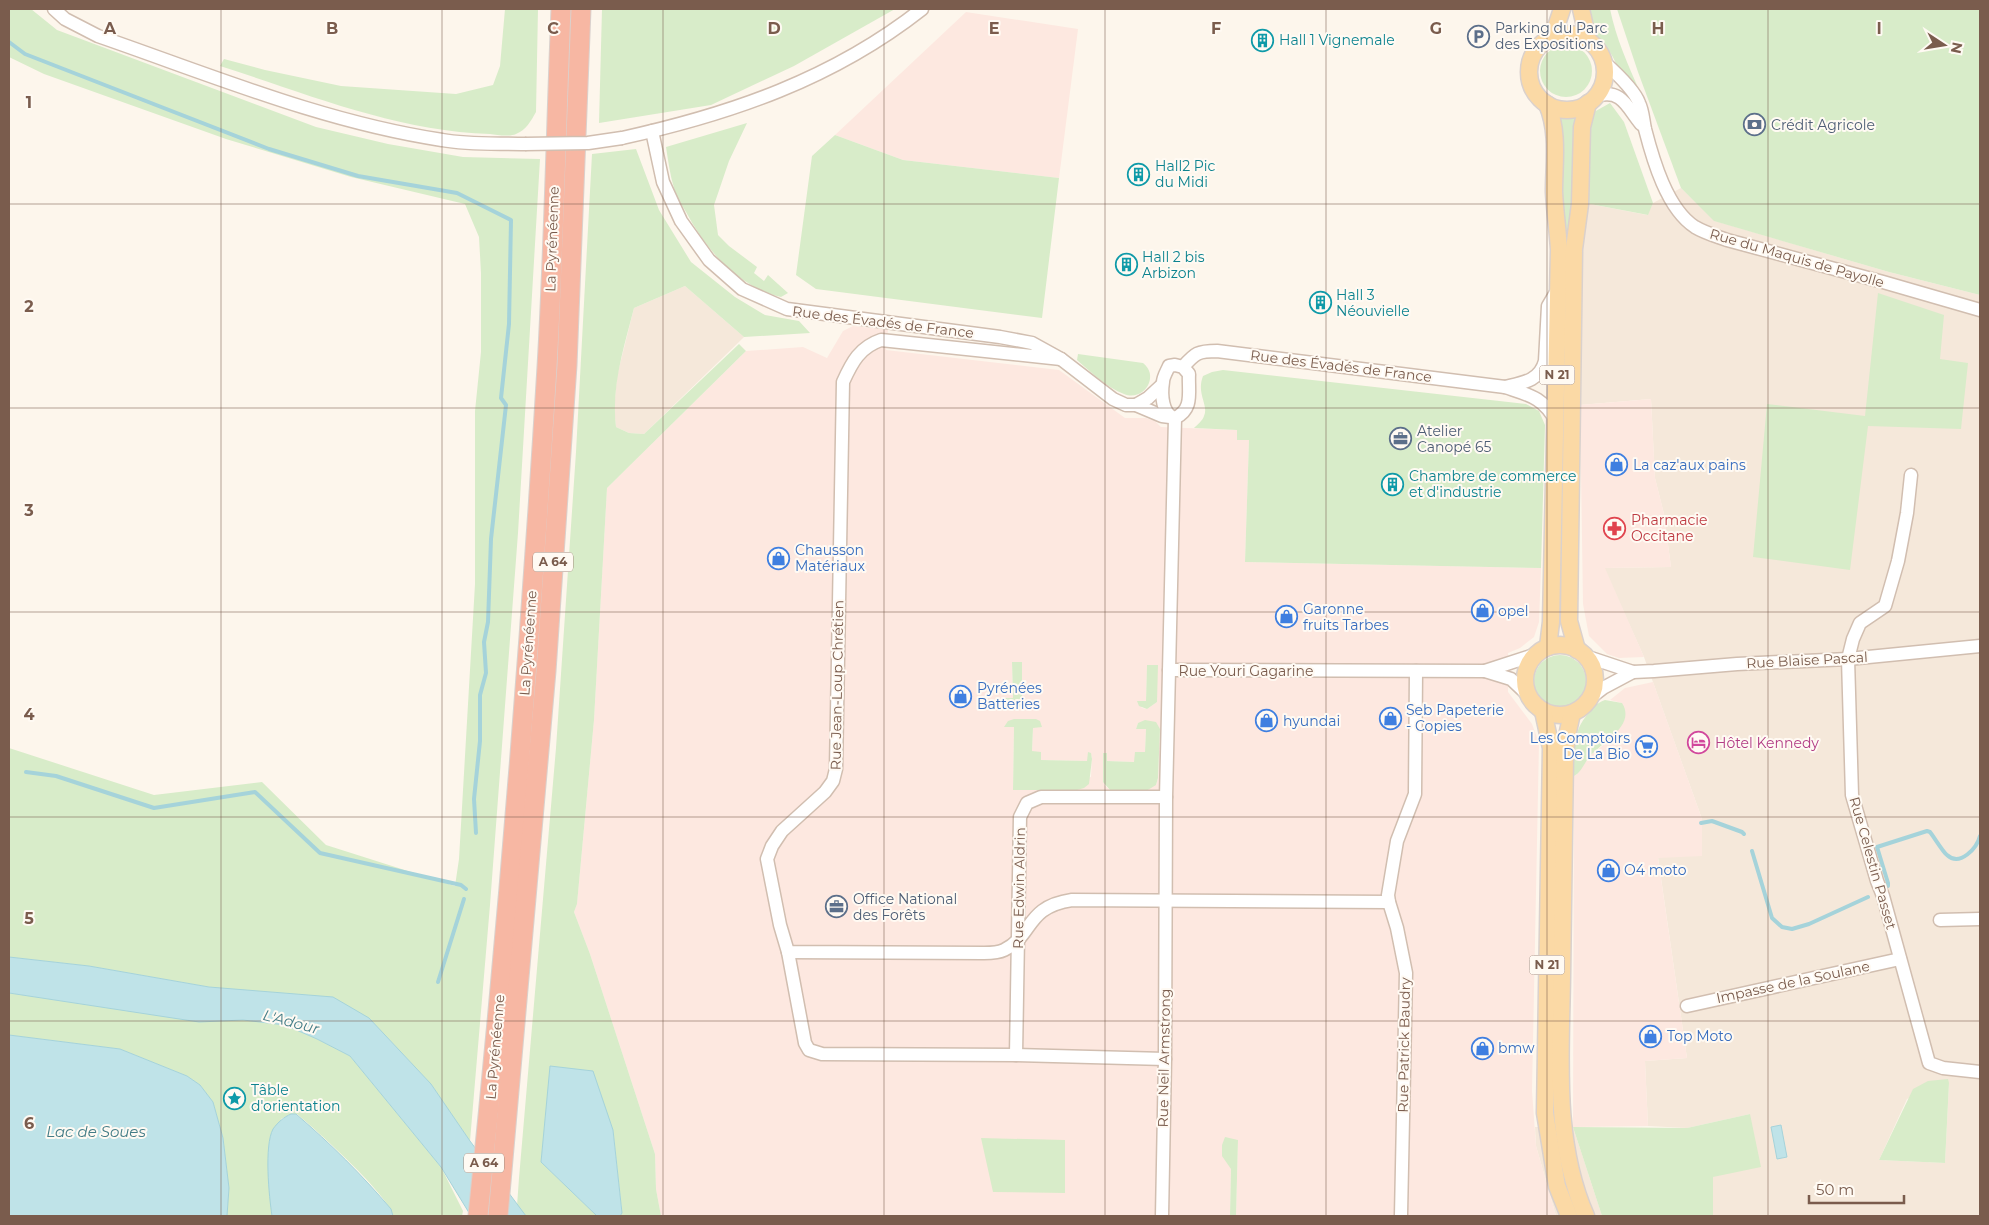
<svg xmlns="http://www.w3.org/2000/svg" width="1989" height="1225" viewBox="0 0 1989 1225" font-family="Montserrat,sans-serif">
  <style>
    .residential { fill: #f5e8da; fill-rule: evenodd }
    .commercial { fill: #fde8e0; fill-rule: evenodd }
    .green { fill: #d8ecc9 }
    .water { fill: #bfe3e8; stroke: #a5d3da }
    .lines { fill: none; stroke-linecap: round; stroke-linejoin: round }
    .stream { stroke: #a5d3da; stroke-width: 4 }
    .minor-casing { stroke: #d1beb0; stroke-width: 15 }
    .major-casing { stroke: #dad1cd; stroke-width: 19 }
    .highway-casing { stroke: #dad1cd; stroke-width: 21 }
    .minor { stroke: #fff; stroke-width: 12 }
    .major { stroke: #fbd9a5; stroke-width: 16 }
    .highway { stroke: #f7b7a3; stroke-width: 19 }
    .minor-bridge-casing { stroke: #d1beb0; stroke-width: 15; stroke-linecap: butt }
    .minor-bridge { stroke: #fff; stroke-width: 12 }
    .grid { fill: none; stroke: #7a5c4d; stroke-width: 1; stroke-opacity: 0.55 }
    .labels { text-anchor: middle; stroke-width: 4; stroke-linejoin: round; paint-order: stroke }
    .shield { fill: #fffaf3; stroke: #a28b7f; stroke-width: 1 }
    .shield-label { font-size: 12px; font-weight: bold; fill: #7a5c4d }
    .service-label { font-size: 14px; fill: #4e5e75; stroke: #fffaf3; text-anchor: start }
    .culture-label { font-size: 14px; fill: #0d838f; stroke: #fffaf3; text-anchor: start }
    .street-label { font-size: 14px; fill: #7a5c4d; stroke: #fffaf3 }
    .shop-label { font-size: 14px; fill: #366cbe; stroke: #fffaf3; text-anchor: start }
    .health-label { font-size: 14px; fill: #be3a42; stroke: #fffaf3; text-anchor: start }
    .hotel-label { font-size: 14px; fill: #b23c85; stroke: #fffaf3; text-anchor: start }
    .water-label { font-size: 15px; font-style: italic; fill: #437c86; stroke: #fffaf3 }
    .grid-label { font-size: 16px; text-anchor: middle; font-weight: bold; fill: #7a5c4d; stroke: #fffaf3; stroke-width: 4; stroke-linejoin: round; paint-order: stroke }
  </style>
  <rect width="100%" height="100%" fill="#fdf6ec"/>
  <g class="residential">
    <path d="M1681 188 1715 221 1889 272 1980 295V1216H1713V1177L1750 1114 1687 1128 1648 1126 1645 1061 1687 1058 1658 857 1702 819 1644 657 1604 568 1671 567 1664 514 1655 478 1651 399 1580 405 1581 243 1585 203 1647 215 1653 203ZM1949 1083 1945 1163 1879 1160 1907 1099Z"/>
    <path d="M685 286 744 337 644 434 629 433 616 427 614 408 617 376 634 308Z"/>
    <path d="M1535 1127H1573L1602 1216H1556L1536 1146Z"/>
  </g>
  <g class="commercial">
    <path d="M966 12 1078 29 1059 178 903 160 835 135Z"/>
    <path d="M853 326 888 330 886 350 1059 370 1125 418H1146L1155 421 1161 427 1237 430 1249 440 1245 562 1541 568 1539 622 1534 637 1520 648 1508 653V692L1532 724 1539 743 1532 1091 1536 1146 1556 1216H1236L1238 1140 1231 1169 1230 1216H661L656 1189 655 1154 590 954 574 912 577 904 594 720 607 488 746 351 803 347 827 358 843 331ZM1012 662H1022V707H1010L1004 698H1013ZM1147 666 1157 702 1147 709 1142 708 1138 701H1146ZM1138 723 1160 729 1158 778 1156 785 1110 790 1104 785 1107 753V761L1135 762 1145 752 1146 729H1136ZM1014 727H1033L1032 751 1041 760 1088 761 1092 755 1091 777 1013 790Z"/>
    <path d="M1651 399 1655 478 1664 514 1671 567 1605 568 1644 657 1619 658 1607 654 1589 636 1583 604 1580 405Z"/>
    <path d="M1653 682 1702 819V856L1658 858 1687 1058 1645 1061 1648 1126 1573 1127 1574 776 1577 774 1590 756 1613 737 1622 703 1610 700 1625 688Z"/>
  </g>
  <g class="green">
    <path d="M9 9H31L57 30 316 127 388 144 463 157 540 159 518 533 490 905 470 1141 431 1084 369 1018 209 987 89 966 9 957V748L154 795 262 782 326 845 455 886 459 859 475 584V411L481 352V273L479 237 465 204 351 177 226 139 44 74 9 57Z"/>
    <path d="M505 9H538L536 112C531 121 526 130 516 134 509 137 497 135 490 134 396 131 308 94 220 66L224 59 265 70 341 86 456 94 493 85 500 66Z"/>
    <path d="M602 9H895L794 66 711 105 599 123Z"/>
    <path d="M1588 9H1610C1616 38 1628 65 1640 92 1623 87 1618 63 1608 49 1603 42 1595 36 1591 28 1589 23 1589 15 1588 9Z"/>
    <path d="M1617 9H1980V295L1889 272 1714 221 1681 188 1638 72Z"/>
    <circle cx="1566" cy="71" r="26"/>
    <path d="M1610 103 1624 122 1653 203 1648 215 1585 203V146L1594 112Z"/>
    <path d="M1558 115H1577L1574 199 1569 238 1565 237Z"/>
    <path d="M747 123 729 161 714 205 718 235 729 246 757 267 754 273 764 281 768 275 788 293 781 297C737 286 707 251 686 212 682 205 676 197 674 188 670 175 668 160 666 147Z"/>
    <path d="M835 135 903 160 1059 178 1042 318 816 289 796 275 812 156Z"/>
    <path d="M636 149 659 210 691 262 735 297 765 315 799 321 810 333 744 337 685 286 634 308C624 347 611 387 616 427L629 433 644 434 739 344 746 351 607 488 594 720 577 904 574 912 590 954 655 1154 656 1189 661 1216H620L622 1212 613 1130 551 1066 541 1162 597 1216H526L517 1206 519 1178 556 748 576 452 592 154Z"/>
    <path d="M1878 293 1944 315 1940 359 1968 363 1961 429 1868 426 1850 570 1753 557 1767 404 1865 416Z"/>
    <path d="M1078 354 1143 363C1160 376 1144 402 1124 394 1107 388 1091 372 1077 360Z"/>
    <path d="M1223 370 1526 404 1539 411 1545 425 1541 568 1245 562 1249 440H1237V430L1194 428C1197 425 1203 420 1204 416 1209 405 1196 394 1203 376L1212 372Z"/>
    <circle cx="1560" cy="681" r="26"/>
    <path d="M1012 662H1022V707H1010L1005 702 1004 698H1013Z"/>
    <path d="M1147 665H1158L1157 702 1147 709 1139 706 1137 701H1146Z"/>
    <path d="M1605 700 1622 703C1636 725 1604 741 1591 755 1585 761 1582 772 1574 776 1573 753 1572 733 1587 715 1593 708 1596 703 1605 700Z"/>
    <path d="M1014 719H1036L1040 721 1042 727 1033 728 1032 751 1041 752V760L1087 761 1088 752 1091 753 1092 759 1089 784 1084 788 1077 790H1013L1014 727H1004L1008 721Z"/>
    <path d="M1145 720 1156 722 1160 729 1158 778 1156 785 1146 791 1110 790 1103 782V753H1107V761L1134 762 1135 752H1145L1146 729H1136L1138 723Z"/>
    <path d="M9 993 199 1021 243 1020 285 1025 317 1039 350 1056 441 1167 463 1211 462 1216H393C388 1194 317 1131 297 1114H291L281 1119 269 1181 272 1216H227L229 1188 223 1138 213 1102 200 1085 187 1076 120 1049 9 1035Z"/>
    <path d="M1948 1079 1949 1083 1945 1163 1879 1160 1913 1089 1928 1081Z"/>
    <path d="M1750 1114 1761 1167 1713 1177V1216H1602L1573 1127 1687 1128Z"/>
    <path d="M1225 1137 1238 1140 1236 1216H1230L1231 1169 1222 1156V1145Z"/>
    <path d="M981 1138 1065 1140V1193L993 1192Z"/>
  </g>
  <g class="water">
    <path d="M9 957 89 966 209 987 333 997 369 1018 431 1084 470 1141 526 1216H471L441 1167 350 1056 317 1039 285 1025 243 1020 199 1022 9 993Z"/>
    <path d="M9 1035 120 1049 187 1076 200 1085 213 1102 223 1138 229 1188 227 1216H9Z"/>
    <path d="M550 1066 593 1071 613 1130 622 1213 620 1216H597L541 1162Z"/>
    <path d="M291 1114H296C331 1144 362 1175 391 1209L393 1216H272C269 1196 264 1146 273 1129 278 1122 284 1117 291 1114Z"/>
    <path d="M1781 1125 1787 1157 1777 1159 1771 1127Z"/>
  </g>
  <g class="lines">
    <g class="stream">
      <path d="M9 42 25 54 269 149 358 176 457 193 511 220 509 324 501 398 506 405 491 539 488 622 484 642 486 673 480 695V741L474 799 476 833"/>
      <path d="M26 772 56 776 154 808 255 792 320 853 461 885 466 889"/>
      <path d="M1701 823 1712 821 1742 832 1744 834"/>
      <path d="M1752 851 1772 918 1782 927 1792 929 1809 924 1868 897"/>
      <path d="M1886 887 1888 886V883L1877 847 1927 831 1930 832C1934 837 1943 852 1947 855 1960 867 1977 848 1980 836"/>
      <path d="M438 982 464 899"/>
    </g>
    <defs>
      <g id="minor">
        <path d="M54 9 65 19 98 36C211 75 323 122 442 140 469 145 498 143 525 144"/>
        <path d="M1604 62C1614 71 1635 91 1639 103 1643 111 1643 120 1645 129 1653 160 1667 209 1695 227 1705 233 1716 236 1727 240L1883 282 1980 310"/>
        <path d="M1597 96C1622 88 1628 109 1641 124"/>
        <path d="M652 131 663 182 681 221 709 260 742 289 787 309 1000 337 1032 343 1061 359 1113 399 1126 405H1136L1162 416 1170 417"/>
        <path d="M622 138C731 114 833 79 922 9"/>
        <path d="M1061 359 881 340C860 347 852 362 843 382L836 769 833 781 825 792 782 831 772 846 767 859 780 925 788 952 984 953C990 953 998 953 1004 950 1034 935 1025 907 1072 900L1389 902"/>
        <path d="M1175 365 1183 367 1189 374C1188 392 1194 409 1175 418 1162 415 1161 394 1163 382 1163 377 1167 371 1169 366Z"/>
        <path d="M1183 367C1195 353 1198 351 1217 351L1505 387C1529 395 1543 397 1556 421"/>
        <path d="M1505 387C1522 383 1540 381 1545 361L1548 306 1558 289"/>
        <path d="M1136 405 1148 398 1162 385"/>
        <path d="M1911 475 1907 513 1898 561 1885 606 1860 623 1853 639 1848 659 1852 795 1877 881 1883 896 1929 1063 1943 1068 1980 1072"/>
        <path d="M1585 656 1633 672 1654 671 1737 664 1848 659 1980 646"/>
        <path d="M1169 670 1485 671 1511 679 1528 695"/>
        <path d="M1485 671 1534 655"/>
        <path d="M1590 698 1603 688 1633 672"/>
        <path d="M1940 920 1980 919"/>
        <path d="M788 952 805 1043 809 1050 822 1054 1016 1055 1165 1059"/>
        <path d="M1687 1006 1900 959"/>
        <path d="M1016 1055 1020 817 1027 803 1041 797H1166"/>
        <path d="M1401 1215 1406 973 1397 928 1389 902 1388 895 1397 841 1415 794 1416 671"/>
        <path d="M1162 1216 1165 1059 1166 797 1175 418"/>
      </g>
      <g id="major">
        <path d="M1581 9 1588 40"/>
        <circle cx="1567" cy="72" r="38"/>
        <path d="M1553 36 1562 9"/>
        <path d="M1547 104C1559 132 1554 163 1554 192 1555 212 1558 231 1559 250L1551 622 1548 647"/>
        <circle cx="1560" cy="680" r="35"/>
        <path d="M1577 650 1569 621 1574 249 1580 204 1582 127 1588 103"/>
        <path d="M1543 711 1551 748 1545 1113 1557 1186 1569 1216"/>
        <path d="M1572 713 1567 736 1565 755C1564 829 1563 902 1562 976 1561 1056 1553 1141 1586 1216"/>
      </g>
      <g id="highway">
        <path d="M478 1216C507 934 530 651 547 367 554 248 556 128 561 9"/>
        <path d="M498 1216 546 671 567 365 581 9"/>
      </g>
    </defs>
    <use href="#minor" class="minor-casing"/>
    <use href="#major" class="major-casing"/>
    <use href="#highway" class="highway-casing"/>
    <use href="#minor" class="minor"/>
    <use href="#major" class="major"/>
    <use href="#highway" class="highway"/>
    <defs>
      <path id="minor-bridge" d="M525 144 588 143 622 138"/>
    </defs>
    <use href="#minor-bridge" class="minor-bridge-casing"/>
    <use href="#minor-bridge" class="minor-bridge"/>
  </g>
  <path class="grid" d="M221 9V1216M442 9V1216M663 9V1216M884 9V1216M1105 9V1216M1326 9V1216M1547 9V1216M1768 9V1216M9 204H1980M9 408H1980M9 612H1980M9 817H1980M9 1021H1980"/>
  <defs>
    <symbol id="parking-ring" viewBox="-11 -11 22 22"><circle r="9.5" fill="#fffaf3" stroke="#5c6f8a" stroke-width="1.5"/><path d="M-3.5-5.5H1a3.5 3.5 0 0 1 0 7H-1V5.5H-3.5ZM-1-3.4V-.6H.8a1.4 1.4 0 0 0 0-2.8Z" fill="#5c6f8a"/></symbol>
    <symbol id="building-ring" viewBox="-11 -11 22 22"><circle r="9.5" fill="#fffaf3" stroke="#0f9aa8" stroke-width="1.5"/><path d="M-4-6H4V6H1V3H-1V6H-4ZM-2.5-4.3h1.7v1.8h-1.7ZM.8-4.3h1.7v1.8H.8ZM-2.5-1h1.7V.8h-1.7ZM.8-1h1.7V.8H.8Z" fill="#0f9aa8"/></symbol>
    <symbol id="bank-ring" viewBox="-11 -11 22 22"><circle r="9.5" fill="#fffaf3" stroke="#5c6f8a" stroke-width="1.5"/><path d="M-6-4H6V4H-6ZM0-2.3a2.3 2.3 0 1 0 0 4.6a2.3 2.3 0 1 0 0-4.6Z" fill="#5c6f8a"/></symbol>
    <symbol id="office-ring" viewBox="-11 -11 22 22"><circle r="9.5" fill="#fffaf3" stroke="#5c6f8a" stroke-width="1.5"/><path d="M-6-3h4V-5.5h4V-3h4V5H-6ZM-1-4.5V-3h2v-1.5ZM-6 0V1H6V0Z" fill="#5c6f8a"/></symbol>
    <symbol id="shop-ring" viewBox="-11 -11 22 22"><circle r="9.5" fill="#fffaf3" stroke="#3f7fe0" stroke-width="1.5"/><path d="M-5-2.5h2.3a2.7 3.5 0 0 1 5.4 0H5L5.5 6h-11ZM-1.5-2.5h3a1.5 2.3 0 0 0-3 0Z" fill="#3f7fe0"/></symbol>
    <symbol id="pharmacy-ring" viewBox="-11 -11 22 22"><circle r="9.5" fill="#fffaf3" stroke="#e0444e" stroke-width="1.5"/><path d="M-2-6h4v4h4v4h-4v4h-4v-4h-4v-4h4Z" fill="#e0444e"/></symbol>
    <symbol id="hotel-ring" viewBox="-11 -11 22 22"><circle r="9.5" fill="#fffaf3" stroke="#d1479c" stroke-width="1.5"/><path d="M-6-4.5h1.5V1H6V5H4.5V3h-9V5H-6ZM-4 0a1.8 1.8 0 1 1 3.6 0ZM.5 0V-2.5h3Q6-2.5 6 0Z" fill="#d1479c"/></symbol>
    <symbol id="supermarket-ring" viewBox="-11 -11 22 22"><circle r="9.5" fill="#fffaf3" stroke="#3f7fe0" stroke-width="1.5"/><path d="M-6-5.5h2.5l.6 2H6L4.5 2H-2.5L-4.4-4H-6ZM-1.5 3.2a1.3 1.3 0 1 0 .1 0ZM3 3.2a1.3 1.3 0 1 0 .1 0Z" fill="#3f7fe0"/></symbol>
    <symbol id="sight-ring" viewBox="-11 -11 22 22"><circle r="9.5" fill="#fffaf3" stroke="#0f9aa8" stroke-width="1.5"/><path d="M0-6L1.8-2.2L6-1.7L2.9 1.2L3.7 5.4L0 3.3L-3.7 5.4L-2.9 1.2L-6-1.7L-1.8-2.2Z" fill="#0f9aa8"/></symbol>
  </defs>
  <g fill-rule="evenodd">
    <use href="#parking-ring" x="1466" y="24" width="25" height="25"/>
    <use href="#building-ring" x="1250" y="28" width="25" height="25"/>
    <use href="#bank-ring" x="1742" y="112" width="25" height="25"/>
    <use href="#building-ring" x="1126" y="162" width="25" height="25"/>
    <use href="#building-ring" x="1114" y="252" width="25" height="25"/>
    <use href="#building-ring" x="1308" y="290" width="25" height="25"/>
    <use href="#office-ring" x="1388" y="426" width="25" height="25"/>
    <use href="#shop-ring" x="1604" y="452" width="25" height="25"/>
    <use href="#building-ring" x="1380" y="472" width="25" height="25"/>
    <use href="#pharmacy-ring" x="1602" y="516" width="25" height="25"/>
    <use href="#shop-ring" x="766" y="546" width="25" height="25"/>
    <use href="#shop-ring" x="1470" y="598" width="25" height="25"/>
    <use href="#shop-ring" x="1274" y="604" width="25" height="25"/>
    <use href="#shop-ring" x="948" y="684" width="25" height="25"/>
    <use href="#shop-ring" x="1378" y="706" width="25" height="25"/>
    <use href="#shop-ring" x="1254" y="708" width="25" height="25"/>
    <use href="#hotel-ring" x="1686" y="730" width="25" height="25"/>
    <use href="#supermarket-ring" x="1634" y="734" width="25" height="25"/>
    <use href="#shop-ring" x="1596" y="858" width="25" height="25"/>
    <use href="#office-ring" x="824" y="894" width="25" height="25"/>
    <use href="#shop-ring" x="1638" y="1024" width="25" height="25"/>
    <use href="#shop-ring" x="1470" y="1036" width="25" height="25"/>
    <use href="#sight-ring" x="222" y="1086" width="25" height="25"/>
  </g>
  <g class="labels">
    <g class="shield">
      <rect x="1539.5" y="365.5" width="35" height="19" rx="4"/>
      <rect x="533" y="552.5" width="40" height="19" rx="4"/>
      <rect x="1529.5" y="955.5" width="35" height="19" rx="4"/>
      <rect x="464" y="1153.5" width="40" height="19" rx="4"/>
    </g>
    <g class="shield-label">
      <text x="1557" y="379">N 21</text>
      <text x="553" y="566">A 64</text>
      <text x="1547" y="969">N 21</text>
      <text x="484" y="1167">A 64</text>
    </g>
    <g class="service-label">
      <text x="1495" y="33">Parking du Parc<tspan x="1495" dy="16">des Expositions</tspan></text>
      <text x="1771" y="130">Crédit Agricole</text>
      <text x="1417" y="436">Atelier<tspan x="1417" dy="16">Canopé 65</tspan></text>
      <text x="853" y="904">Office National<tspan x="853" dy="16">des Forêts</tspan></text>
    </g>
    <g class="culture-label">
      <text x="1279" y="45">Hall 1 Vignemale</text>
      <text x="1155" y="171">Hall2 Pic<tspan x="1155" dy="16">du Midi</tspan></text>
      <text x="1142" y="262">Hall 2 bis<tspan x="1142" dy="16">Arbizon</tspan></text>
      <text x="1336" y="300">Hall 3<tspan x="1336" dy="16">Néouvielle</tspan></text>
      <text x="1409" y="481">Chambre de commerce<tspan x="1409" dy="16">et d'industrie</tspan></text>
      <text x="251" y="1095">Tâble<tspan x="251" dy="16">d'orientation</tspan></text>
    </g>
    <g class="street-label">
      <text transform="translate(552 239) rotate(-88)" y="5">La Pyrénéenne</text>
      <text transform="translate(1797 258) rotate(16)" y="5">Rue du Maquis de Payolle</text>
      <text transform="translate(883 322) rotate(7)" y="5">Rue des Évadés de France</text>
      <text transform="translate(1341 366) rotate(7)" y="5">Rue des Évadés de France</text>
      <text transform="translate(528 643) rotate(-86)" y="5">La Pyrénéenne</text>
      <text transform="translate(1807 660) rotate(-3)" y="5">Rue Blaise Pascal</text>
      <text x="1246" y="676">Rue Youri Gagarine</text>
      <text transform="translate(837 685) rotate(-89)" y="5">Rue Jean-Loup Chrétien</text>
      <text transform="translate(1873 863) rotate(74)" y="5">Rue Celestin Passet</text>
      <text transform="translate(1019 888) rotate(-89)" y="5">Rue Edwin Aldrin</text>
      <text transform="translate(1793 982) rotate(-12)" y="5">Impasse de la Soulane</text>
      <text transform="translate(1404 1045) rotate(-89)" y="5">Rue Patrick Baudry</text>
      <text transform="translate(495 1047) rotate(-85)" y="5">La Pyrénéenne</text>
      <text transform="translate(1164 1058) rotate(-89)" y="5">Rue Neil Armstrong</text>
    </g>
    <g class="shop-label">
      <text x="1633" y="470">La caz'aux pains</text>
      <text x="795" y="555">Chausson<tspan x="795" dy="16">Matériaux</tspan></text>
      <text x="1303" y="614">Garonne<tspan x="1303" dy="16">fruits Tarbes</tspan></text>
      <text x="1498" y="616">opel</text>
      <text x="977" y="693">Pyrénées<tspan x="977" dy="16">Batteries</tspan></text>
      <text x="1406" y="715">Seb Papeterie<tspan x="1406" dy="16">- Copies</tspan></text>
      <text x="1283" y="726">hyundai</text>
      <text x="1630" y="743" text-anchor="end">Les Comptoirs<tspan x="1630" dy="16">De La Bio</tspan></text>
      <text x="1624" y="875">O4 moto</text>
      <text x="1667" y="1041">Top Moto</text>
      <text x="1498" y="1053">bmw</text>
    </g>
    <g class="health-label">
      <text x="1631" y="525">Pharmacie<tspan x="1631" dy="16">Occitane</tspan></text>
    </g>
    <g class="hotel-label">
      <text x="1715" y="748">Hôtel Kennedy</text>
    </g>
    <g class="water-label">
      <text transform="translate(291 1022) rotate(15)" y="5">L'Adour</text>
      <text x="96" y="1137">Lac de Soues</text>
    </g>
  </g>
  <g class="grid-label">
    <text x="110" y="34">A</text>
    <text x="332" y="34">B</text>
    <text x="553" y="34">C</text>
    <text x="774" y="34">D</text>
    <text x="994" y="34">E</text>
    <text x="1216" y="34">F</text>
    <text x="1436" y="34">G</text>
    <text x="1658" y="34">H</text>
    <text x="1879" y="34">I</text>
    <text x="29" y="108">1</text>
    <text x="29" y="312">2</text>
    <text x="29" y="516">3</text>
    <text x="29" y="720">4</text>
    <text x="29" y="924">5</text>
    <text x="29" y="1129">6</text>
  </g>
  <rect width="1989" height="1225" fill="none" stroke="#7a5c4d" stroke-width="20"/>
  <g transform="translate(1944 45) rotate(102)" stroke="#fffaf3" stroke-width="4" paint-order="stroke">
  <path d="M0-4L9 19L0 12L-9 19Z" fill="#7a5c4d"/>
  <text y="-8" font-size="14" font-weight="bold" text-anchor="middle" fill="#7a5c4d">N</text>
  </g>
  <path d="M1809 1195v8h95v-8" fill="none" stroke="#7a5c4d" stroke-width="2.5"/>
  <text x="1816" y="1195" font-size="15" fill="#7a5c4d" stroke="#fffaf3" stroke-width="4" paint-order="stroke">50 m</text>
</svg>
